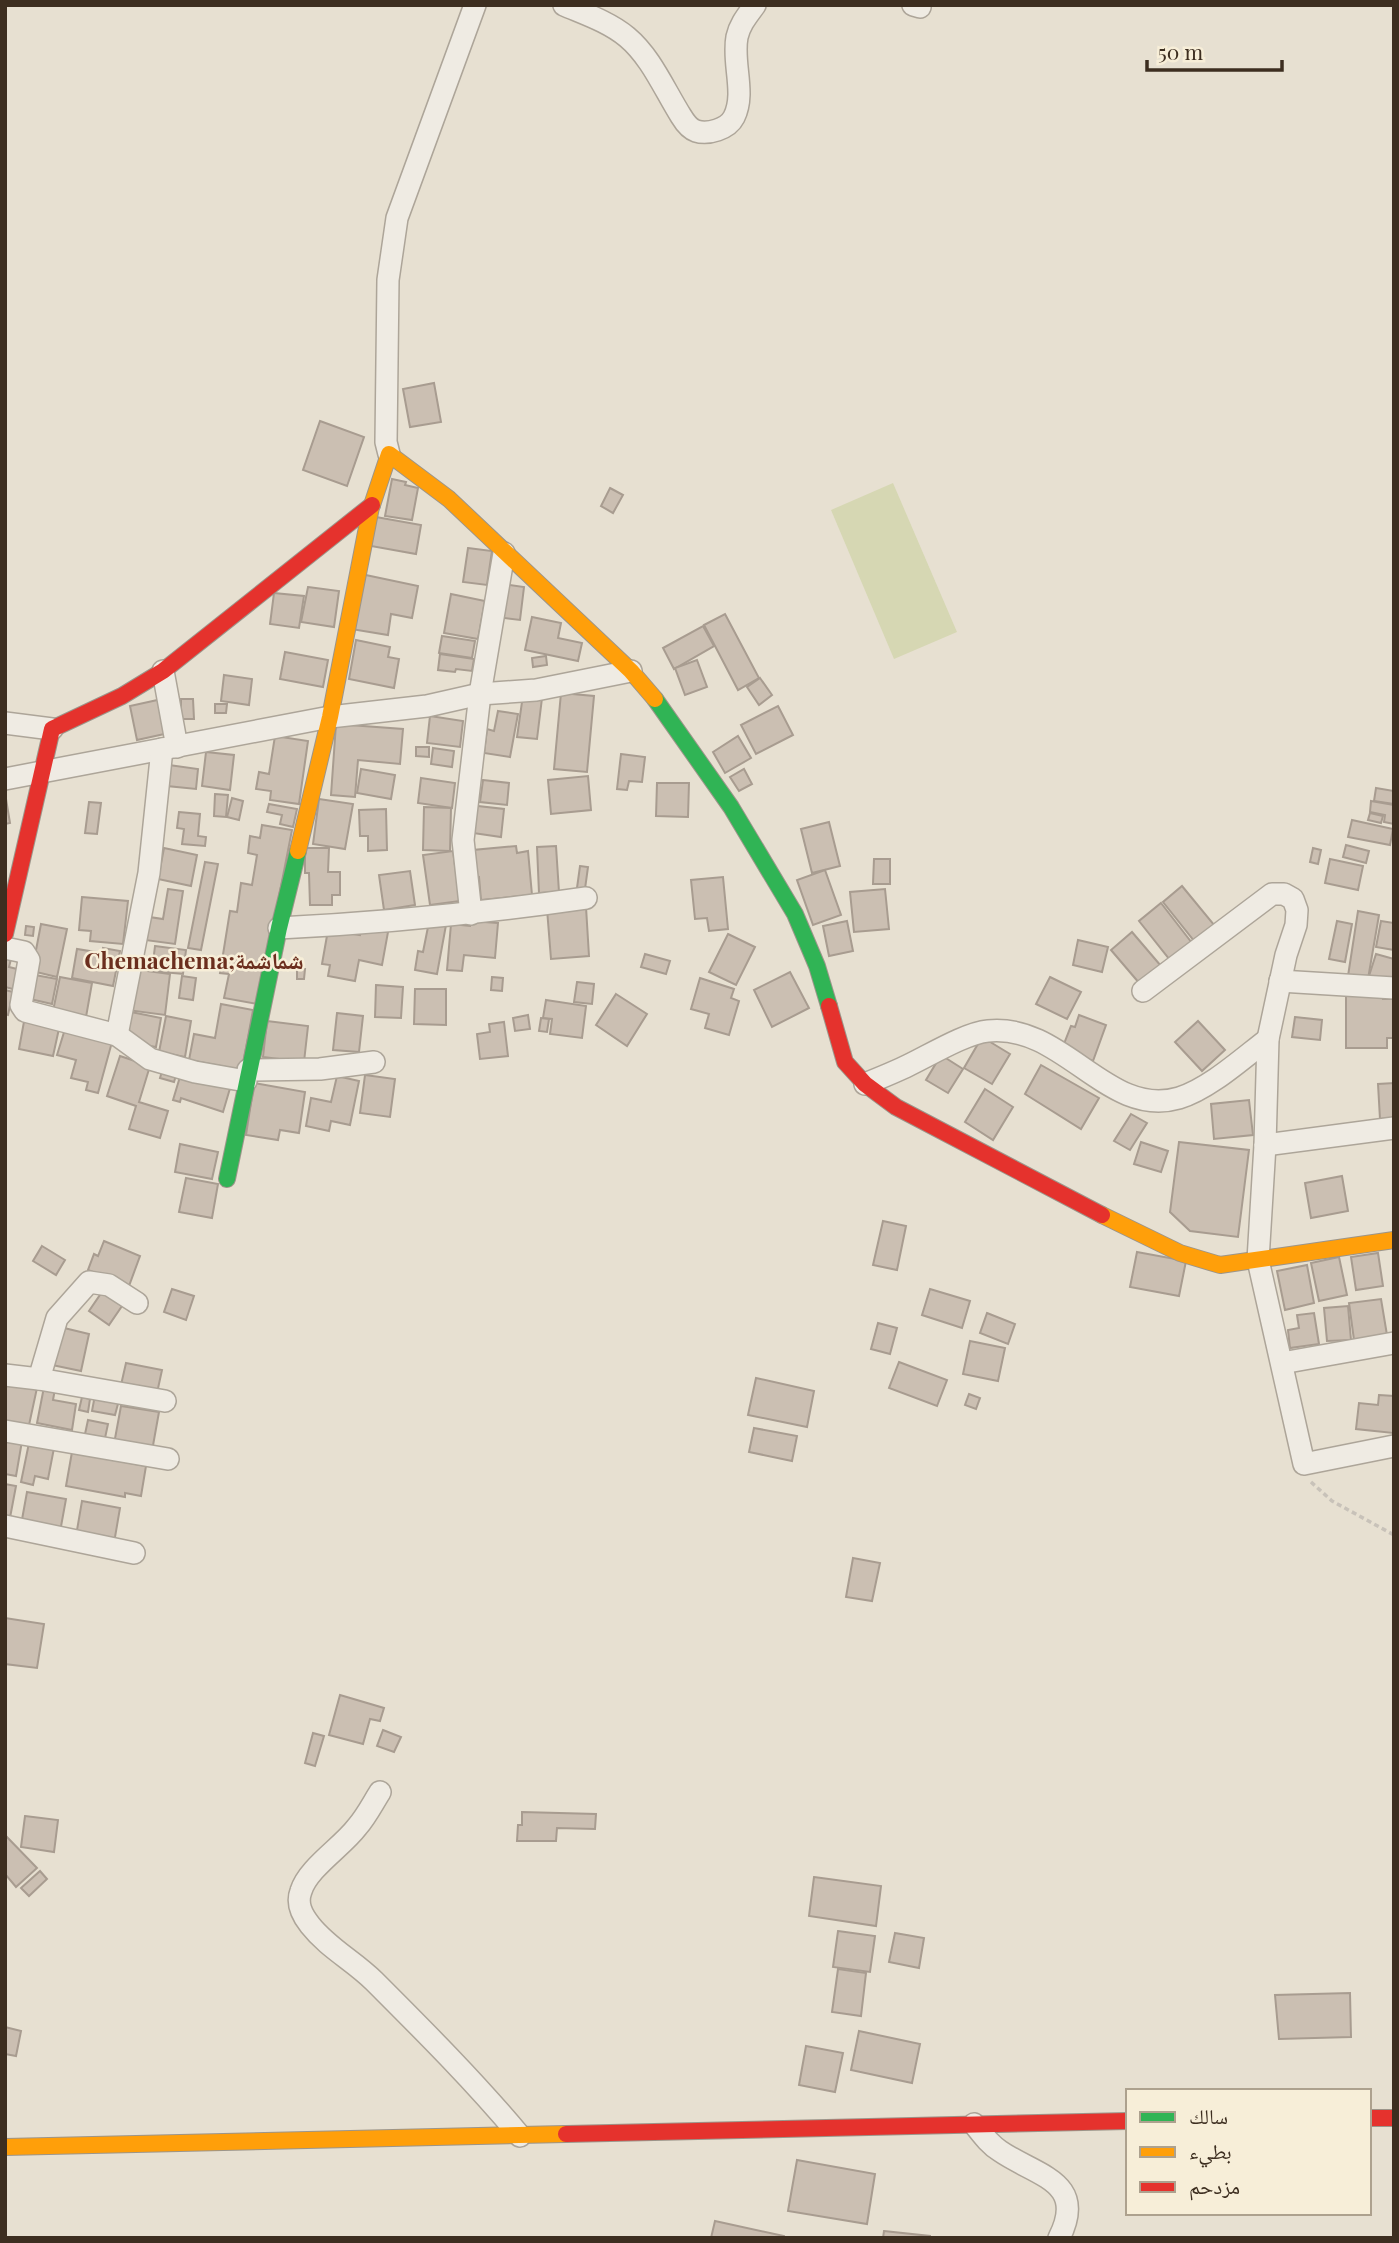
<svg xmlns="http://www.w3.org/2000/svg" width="1399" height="2243" viewBox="0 0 1399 2243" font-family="'Playfair Display','Noto Naskh Arabic',serif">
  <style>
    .green { fill: #d6d7b3 }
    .building { fill: #cbbfb2; stroke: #a89c90; stroke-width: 2 }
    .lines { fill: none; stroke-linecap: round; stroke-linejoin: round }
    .street-casing { stroke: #ada599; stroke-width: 24 }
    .fast-casing { stroke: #9c958a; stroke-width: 18 }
    .slow-casing { stroke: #9c958a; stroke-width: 18 }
    .jam-casing { stroke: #9c958a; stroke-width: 18 }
    .path { stroke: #c8c2b9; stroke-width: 3.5; stroke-dasharray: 5 3.5; stroke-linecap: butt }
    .street { stroke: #efebe3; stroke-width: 21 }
    .fast { stroke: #30b455; stroke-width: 16 }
    .slow { stroke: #ff9f0a; stroke-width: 16 }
    .jam { stroke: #e5322d; stroke-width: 16 }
    .labels { text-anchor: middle; stroke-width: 5; stroke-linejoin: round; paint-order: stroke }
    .quarter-label { font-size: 23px; font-weight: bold; fill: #6b2e1e; stroke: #f7eed8 }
  </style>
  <rect width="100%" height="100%" fill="#e7e0d1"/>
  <path class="green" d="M893 483 957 632 894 659 831 510Z"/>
  <g class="building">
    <path d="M434 383 441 422 410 427 403 389Z"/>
    <path d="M320 421 364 437 347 486 303 470Z"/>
    <path d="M392 479 406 482 405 485 418 488 412 520 385 516Z"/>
    <path d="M610 488 623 495 613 513 601 506Z"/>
    <path d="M376 517 421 525 416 554 371 546Z"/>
    <path d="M468 548 492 551 487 585 463 582Z"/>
    <path d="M361 574 418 586 412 618 391 614 388 635 351 629Z"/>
    <path d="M502 584 524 587 520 620 497 617Z"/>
    <path d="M308 587 339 591 334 627 301 622Z"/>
    <path d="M274 593 304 596 299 628 270 624Z"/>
    <path d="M451 594 485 601 478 639 444 633Z"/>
    <path d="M725 614 759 678 738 690 704 625Z"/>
    <path d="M532 617 561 623 558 638 582 643 578 661 525 650Z"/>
    <path d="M703 626 714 646 674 669 663 648Z"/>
    <path d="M442 636 475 641 472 658 439 653Z"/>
    <path d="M356 640 390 647 388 657 399 659 394 688 349 679Z"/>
    <path d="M285 652 328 660 323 687 280 679Z"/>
    <path d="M440 654 474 659 472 671 456 669 455 672 438 670Z"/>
    <path d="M546 656 547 665 533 667 532 658Z"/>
    <path d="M697 660 707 687 685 695 675 668Z"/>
    <path d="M224 675 252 679 249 705 221 701Z"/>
    <path d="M760 678 772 695 759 705 747 687Z"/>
    <path d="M561 693 594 696 587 772 554 769Z"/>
    <path d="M523 695 542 698 537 739 517 737Z"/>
    <path d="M162 699 169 733 137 740 130 706Z"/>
    <path d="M181 699H193L194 719H181Z"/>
    <path d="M215 704H227L226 713H215Z"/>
    <path d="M778 706 793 735 756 754 741 725Z"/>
    <path d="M498 711 518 714 510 757 484 753 487 729 494 731Z"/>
    <path d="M430 716 463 721 460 747 427 743Z"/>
    <path d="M336 724 403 729 400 764 358 760 355 797 331 795Z"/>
    <path d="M275 736 308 741 299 804 270 800 271 791 256 789 259 772 269 774Z"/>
    <path d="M738 736 751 758 725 773 713 752Z"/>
    <path d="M416 747H429V757L416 756Z"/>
    <path d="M433 748 454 751 452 767 431 764Z"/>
    <path d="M206 752 234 755 230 790 202 786Z"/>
    <path d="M621 754 645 757 642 782 629 781 627 790 617 789Z"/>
    <path d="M169 765 198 769 196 789 167 786Z"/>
    <path d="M361 769 395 775 391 799 357 793Z"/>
    <path d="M744 769 752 784 739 791 730 777Z"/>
    <path d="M588 776 591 810 551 814 548 780Z"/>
    <path d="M421 778 455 783 452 808 418 803Z"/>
    <path d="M483 780 509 783 507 805 480 802Z"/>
    <path d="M657 783H689L688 817 656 816Z"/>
    <path d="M1376 788 1394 791V804L1374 801Z"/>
    <path d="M5 793 10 823 5 824Z"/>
    <path d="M215 794 228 795 226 817 214 816Z"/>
    <path d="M232 798 243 801 239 820 227 817Z"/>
    <path d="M319 799 353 804 345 849 313 844Z"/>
    <path d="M1371 801 1394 805V824L1384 822 1385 815 1370 812Z"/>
    <path d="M89 802 101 803 97 834 85 833Z"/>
    <path d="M269 804 297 809 293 827 280 824 282 815 267 812Z"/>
    <path d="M469 805 504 809 501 837 466 832Z"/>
    <path d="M424 807 451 808 450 851 423 850Z"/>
    <path d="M386 809 387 850 368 851V836H360L359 810Z"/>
    <path d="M179 812 200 814 198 836 206 837 205 846 182 844 184 829 177 828Z"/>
    <path d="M1370 813 1383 816 1381 823 1368 820Z"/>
    <path d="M1352 820 1393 829 1390 845 1348 837Z"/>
    <path d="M829 822 840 866 812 873 801 829Z"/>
    <path d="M262 825 292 830 258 1004 224 998 229 974 220 973 230 911 237 912 241 883 252 885 257 855 248 853 250 836 260 838Z"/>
    <path d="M1346 845 1369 851 1366 863 1343 857Z"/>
    <path d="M516 846 517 853 528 851 532 895 481 900 479 877 476 878 473 850Z"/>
    <path d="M556 846 559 892 539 893 537 847Z"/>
    <path d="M164 848 197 855 191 886 158 879Z"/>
    <path d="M305 848H329L328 872H340V895H332V905H310L309 873H305Z"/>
    <path d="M1313 848 1321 850 1318 864 1310 862Z"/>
    <path d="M453 851 460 901 430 905 423 855Z"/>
    <path d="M874 859H890V884H873Z"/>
    <path d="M1330 859 1363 866 1358 890 1325 883Z"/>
    <path d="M205 862 218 864 201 950 188 948Z"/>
    <path d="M580 866 588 867 585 889 577 888Z"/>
    <path d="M825 870 841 915 813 925 797 880Z"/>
    <path d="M410 871 415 905 384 910 379 875Z"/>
    <path d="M723 877 728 929 709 931 707 918 695 919 691 880Z"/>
    <path d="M1182 886 1215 926 1195 942 1163 902Z"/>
    <path d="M168 889 183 891 175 944 145 940 149 917 163 919Z"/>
    <path d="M885 889 889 929 854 932 850 892Z"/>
    <path d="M82 897 128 901 123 944 90 941 91 931 79 930Z"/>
    <path d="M1161 903 1192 943 1170 960 1139 921Z"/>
    <path d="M586 907 589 956 551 959 547 909Z"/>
    <path d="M1358 911 1379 915 1368 979 1348 976Z"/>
    <path d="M470 921 498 923 495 958 464 955 462 971 447 970 451 924 470 926Z"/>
    <path d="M847 921 853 951 829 956 823 926Z"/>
    <path d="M1337 921 1352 924 1345 962 1329 959Z"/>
    <path d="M1381 921 1394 923V950L1376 947Z"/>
    <path d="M429 922 446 925 437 974 415 970 418 951 423 952Z"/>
    <path d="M41 924 67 929 57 977 32 971Z"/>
    <path d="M26 926 34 927 33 936 25 935Z"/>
    <path d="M362 927 388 932 382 965 359 960 355 981 328 976 330 965 322 964 328 930 360 935Z"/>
    <path d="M1132 932 1161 966 1140 984 1111 950Z"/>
    <path d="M728 934 755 947 736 985 709 972Z"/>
    <path d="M1078 940 1108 947 1102 972 1073 965Z"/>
    <path d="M155 946 186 950 183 974 152 971Z"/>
    <path d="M103 948 120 951 113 986 72 978 77 949 102 953Z"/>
    <path d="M5 954 12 955 9 967 17 969 13 989 5 987Z"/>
    <path d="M645 954 670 961 666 974 641 967Z"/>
    <path d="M1376 954 1394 959V984L1369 976Z"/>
    <path d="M132 969 170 974 165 1015 127 1010Z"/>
    <path d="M297 969H305L304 979H297Z"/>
    <path d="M790 972 809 1008 772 1027 754 990Z"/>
    <path d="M35 975 57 979 52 1004 30 999Z"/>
    <path d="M182 976 196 978 193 1000 179 998Z"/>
    <path d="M60 977 92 983 86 1017 53 1011Z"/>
    <path d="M492 977 503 978 502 991 491 990Z"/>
    <path d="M1050 977 1081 992 1067 1019 1036 1004Z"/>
    <path d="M700 978 734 989 731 998 739 1001 729 1035 705 1028 709 1014 691 1009Z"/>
    <path d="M577 982 594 984 592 1004 574 1002Z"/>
    <path d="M376 985 403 987 401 1018 375 1017Z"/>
    <path d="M415 989H446V1025L414 1024Z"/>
    <path d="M5 990 13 992 8 1015 5 1014Z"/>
    <path d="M1346 993H1383V999H1394V1038H1387V1048H1346Z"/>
    <path d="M616 994 647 1014 627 1046 596 1025Z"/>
    <path d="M546 1000 586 1006 582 1038 550 1034 552 1019 543 1018Z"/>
    <path d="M221 1004 253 1010 242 1070 189 1060 194 1034 215 1038Z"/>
    <path d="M131 1012 161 1018 156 1047 126 1042Z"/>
    <path d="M337 1013 363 1016 359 1052 333 1050Z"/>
    <path d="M528 1015 530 1029 515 1031 513 1018Z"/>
    <path d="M1079 1015 1106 1025 1093 1061 1062 1049 1071 1026 1075 1027Z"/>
    <path d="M25 1016 60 1024 53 1056 19 1049Z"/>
    <path d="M166 1016 191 1021 185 1057 159 1052Z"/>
    <path d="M1295 1017 1322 1020 1320 1040 1292 1037Z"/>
    <path d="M541 1018 549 1019 547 1032 539 1031Z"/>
    <path d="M267 1021 308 1026 304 1062 263 1057Z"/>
    <path d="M1198 1021 1225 1050 1202 1071 1175 1042Z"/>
    <path d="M504 1022 508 1056 480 1059 477 1034 490 1032 489 1024Z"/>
    <path d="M65 1029 112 1042 98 1093 86 1090 88 1082 71 1078 76 1060 57 1055Z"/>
    <path d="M982 1037 1010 1054 992 1084 964 1068Z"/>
    <path d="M941 1055 963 1069 948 1093 926 1080Z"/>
    <path d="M120 1056 150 1066 139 1102 168 1111 160 1138 129 1129 136 1106 107 1096Z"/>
    <path d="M1041 1065 1099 1098 1081 1129 1025 1094Z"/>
    <path d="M163 1068 177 1072 174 1082 160 1078Z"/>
    <path d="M182 1070 231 1085 223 1112 181 1098 180 1102 173 1100Z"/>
    <path d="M365 1075 395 1079 390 1117 360 1113Z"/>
    <path d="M337 1076 359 1081 350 1125 331 1121 329 1131 306 1126 311 1098 331 1102Z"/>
    <path d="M254 1083 305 1092 299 1133 280 1130 278 1140 246 1135Z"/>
    <path d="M1394 1083V1118L1380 1119 1378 1084Z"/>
    <path d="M985 1089 1013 1107 993 1140 965 1122Z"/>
    <path d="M1249 1100 1253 1135 1214 1139 1211 1104Z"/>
    <path d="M1131 1114 1147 1123 1130 1150 1114 1141Z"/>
    <path d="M1141 1142 1168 1151 1161 1172 1134 1164Z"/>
    <path d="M1179 1142 1249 1150 1238 1237 1190 1231 1170 1212Z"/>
    <path d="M180 1144 218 1152 212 1179 175 1172Z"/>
    <path d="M1342 1176 1348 1211 1311 1218 1305 1183Z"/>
    <path d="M186 1178 218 1184 212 1218 179 1212Z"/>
    <path d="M883 1221 906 1226 897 1270 873 1265Z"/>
    <path d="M104 1241 140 1256 129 1286 88 1270 94 1254 98 1256Z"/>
    <path d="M42 1246 65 1260 56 1275 33 1261Z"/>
    <path d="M1137 1252 1186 1261 1179 1296 1130 1287Z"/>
    <path d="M1378 1253 1383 1286 1356 1290 1351 1257Z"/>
    <path d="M1339 1257 1347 1295 1319 1301 1311 1263Z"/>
    <path d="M1307 1265 1314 1303 1285 1310 1277 1271Z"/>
    <path d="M172 1289 194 1296 186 1320 164 1312Z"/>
    <path d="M930 1289 970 1301 962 1328 922 1315Z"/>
    <path d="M102 1292 122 1306 109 1325 89 1311Z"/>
    <path d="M1381 1299 1387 1335 1354 1340 1349 1303Z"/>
    <path d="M1348 1306 1351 1340 1327 1341 1324 1308Z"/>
    <path d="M987 1313 1015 1324 1008 1344 980 1333Z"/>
    <path d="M1314 1313 1319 1344 1290 1348 1288 1330 1299 1328 1297 1315Z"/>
    <path d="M878 1323 897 1328 890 1354 871 1349Z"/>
    <path d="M60 1327 89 1334 81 1371 52 1365Z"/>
    <path d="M970 1341 1005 1348 998 1381 963 1374Z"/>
    <path d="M899 1362 947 1380 937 1406 889 1388Z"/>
    <path d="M126 1363 162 1370 157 1393 121 1385Z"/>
    <path d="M756 1378 814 1391 807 1427 748 1415Z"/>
    <path d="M5 1385 37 1388 29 1425 5 1421Z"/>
    <path d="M44 1387 55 1389 53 1400 76 1404 72 1430 37 1423Z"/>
    <path d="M969 1394 980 1398 976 1409 965 1405Z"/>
    <path d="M95 1395 119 1400 115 1415 92 1411Z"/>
    <path d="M1379 1395 1394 1396 1393 1433 1356 1429 1359 1403 1378 1405Z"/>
    <path d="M82 1397 90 1399 88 1412 79 1410Z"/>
    <path d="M121 1406 159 1412 152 1451 114 1444Z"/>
    <path d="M88 1420 108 1424 105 1438 85 1434Z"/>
    <path d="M754 1428 797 1436 792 1461 749 1452Z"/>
    <path d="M5 1438 22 1441 16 1476 5 1474Z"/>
    <path d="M29 1443 54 1448 48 1479 35 1476 33 1485 21 1482Z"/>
    <path d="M72 1452 146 1466 141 1496 125 1493V1497L66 1486Z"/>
    <path d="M5 1484 16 1486 9 1523 5 1522Z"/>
    <path d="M27 1492 66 1499 60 1532 21 1525Z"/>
    <path d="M82 1501 120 1508 114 1543 76 1536Z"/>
    <path d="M853 1558 880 1563 872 1601 846 1597Z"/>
    <path d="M5 1618 44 1624 37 1668 5 1664Z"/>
    <path d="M340 1695 384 1708 380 1721 370 1719 363 1744 329 1735Z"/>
    <path d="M383 1730 401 1737 394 1752 377 1746Z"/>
    <path d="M313 1733 324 1736 315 1766 305 1763Z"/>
    <path d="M522 1812 596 1814 595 1829 557 1828 556 1841H517L518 1825H522Z"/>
    <path d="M25 1816 58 1820 54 1852 21 1847Z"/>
    <path d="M5 1835 37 1868 16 1887 5 1874Z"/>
    <path d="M40 1871 47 1879 29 1896 21 1888Z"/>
    <path d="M814 1877 881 1886 876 1926 809 1916Z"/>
    <path d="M838 1931 875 1936 870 1972 833 1967Z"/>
    <path d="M895 1933 924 1938 919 1968 889 1962Z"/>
    <path d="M838 1969 866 1973 861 2016 832 2012Z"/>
    <path d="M1350 1993 1351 2037 1279 2039 1275 1995Z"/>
    <path d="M5 2027 21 2031 16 2056 5 2054Z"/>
    <path d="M859 2031 920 2044 912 2083 851 2070Z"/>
    <path d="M806 2046 843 2053 835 2092 799 2085Z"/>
    <path d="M797 2160 875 2174 867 2224 788 2211Z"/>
    <path d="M715 2221 784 2236V2238H711Z"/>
    <path d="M884 2231 930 2236V2238H883Z"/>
  </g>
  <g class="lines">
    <defs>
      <g id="street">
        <path d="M564 5C585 14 609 22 627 37 651 57 664 89 681 116 684 121 690 129 696 131 708 135 728 129 734 117 746 93 732 63 737 37 740 24 747 16 755 5"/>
        <path d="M913 5 920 7"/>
        <path d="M389 454 386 442 388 280 397 218 475 5"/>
        <path d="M163 671 177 747"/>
        <path d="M5 723 52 729"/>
        <path d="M5 779 330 717 427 706 480 694 536 690 631 671"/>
        <path d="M471 914 463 840 480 694 504 553"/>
        <path d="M279 928C384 923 482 913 586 898"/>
        <path d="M5 948 24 952 29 960 21 1005 25 1011 117 1035 150 1059 195 1072 246 1081"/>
        <path d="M1280 981 1394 988"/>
        <path d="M1143 991 1272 894H1284L1293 899 1297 910 1296 925 1286 955 1268 1039 1265 1145 1258 1260 1304 1464 1394 1446"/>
        <path d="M117 1035 149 873 162 749"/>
        <path d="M248 1070 320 1069 374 1062"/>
        <path d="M865 1084C880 1078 895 1072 909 1065 930 1055 966 1033 988 1031 1064 1023 1107 1119 1179 1098 1209 1089 1243 1058 1268 1039"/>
        <path d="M1265 1145 1394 1128"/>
        <path d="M1282 1363 1394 1343"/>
        <path d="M5 1375 39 1379 165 1401"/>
        <path d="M39 1379 57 1318 89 1282 109 1285 137 1303"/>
        <path d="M5 1431 168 1459"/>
        <path d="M5 1526 134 1553"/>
        <path d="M380 1792C373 1803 366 1817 357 1827 342 1847 308 1868 301 1891 296 1904 302 1915 310 1925 328 1948 354 1961 374 1981 424 2031 475 2082 520 2136"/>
        <path d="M974 2124C982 2134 989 2144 1000 2151 1036 2176 1088 2181 1059 2238"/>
      </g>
      <g id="fast">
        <path d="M655 699 731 807 795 914 817 966 829 1006"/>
        <path d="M227 1179 279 928 298 851"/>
      </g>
      <g id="slow">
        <path d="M372 505 389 454 449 499 631 671 655 699"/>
        <path d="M298 851 330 717 371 507"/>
        <path d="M1102 1215 1180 1253 1220 1265 1394 1240"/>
        <path d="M5 2147 566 2134"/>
      </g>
      <g id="jam">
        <path d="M5 934 52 729 122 696 163 671 372 505"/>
        <path d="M829 1006 845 1062 865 1084 896 1107 1102 1215"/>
        <path d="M1369 2118H1394"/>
        <path d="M566 2134 1128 2121"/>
      </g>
    </defs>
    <use href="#street" class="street-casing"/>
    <use href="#fast" class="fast-casing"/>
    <use href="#slow" class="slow-casing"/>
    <use href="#jam" class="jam-casing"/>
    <path class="path" d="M1311 1482 1332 1501 1394 1535"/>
    <use href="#street" class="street"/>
    <use href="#fast" class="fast"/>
    <use href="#slow" class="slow"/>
    <use href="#jam" class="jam"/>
  </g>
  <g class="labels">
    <g class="quarter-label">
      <text x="194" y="969">Chemachema;شماشمة</text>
    </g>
  </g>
  <rect width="1399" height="2243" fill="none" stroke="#3d2e20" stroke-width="14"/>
  <rect x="1126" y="2089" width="245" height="126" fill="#f7eed8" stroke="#ada18e" stroke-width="2"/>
  <rect x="1140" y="2112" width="35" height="10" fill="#30b455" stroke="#ada18e" stroke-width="2"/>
  <text x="1189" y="2124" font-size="21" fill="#3d2e20">سالك</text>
  <rect x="1140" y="2147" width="35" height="10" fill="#ff9f0a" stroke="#ada18e" stroke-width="2"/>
  <text x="1189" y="2159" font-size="21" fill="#3d2e20">بطيء</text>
  <rect x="1140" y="2182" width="35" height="10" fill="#e5322d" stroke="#ada18e" stroke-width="2"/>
  <text x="1189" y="2194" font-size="21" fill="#3d2e20">مزدحم</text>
  <path d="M1147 60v10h135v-10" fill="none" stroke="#3d2e20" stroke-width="3.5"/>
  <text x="1158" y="60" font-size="21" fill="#3d2e20" stroke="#f7eed8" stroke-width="5" paint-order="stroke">50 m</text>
</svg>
